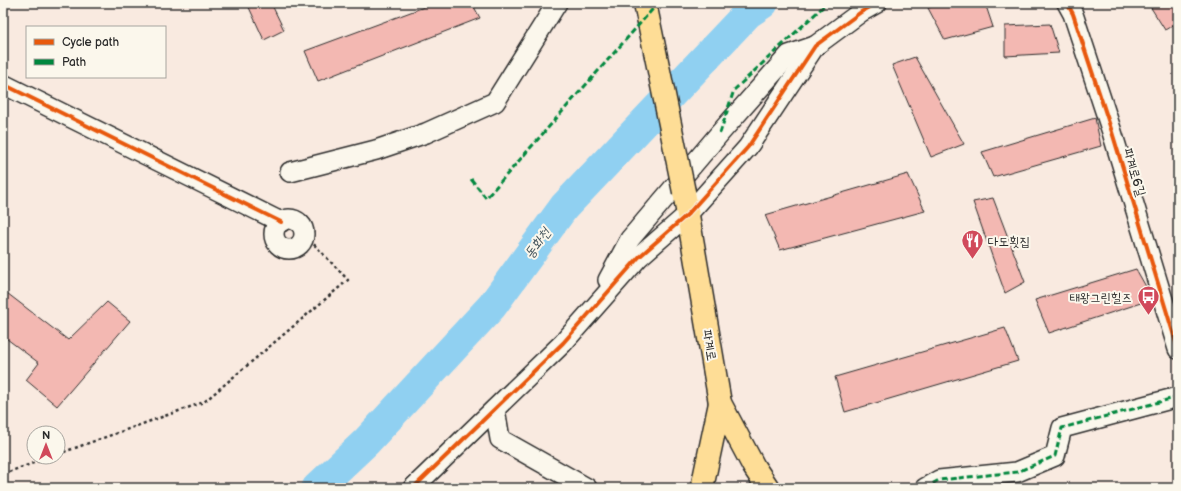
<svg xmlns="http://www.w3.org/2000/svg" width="1181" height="491" viewBox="0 0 1181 491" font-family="'Balsamiq Sans','Poor Story',sans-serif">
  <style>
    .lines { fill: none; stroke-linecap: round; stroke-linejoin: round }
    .stream { stroke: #688ea2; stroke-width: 5 }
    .river { stroke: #90d0f1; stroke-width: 31 }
    .building { fill: #f3b8b2; stroke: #2b2b2b }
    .minor-casing { stroke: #2b2b2b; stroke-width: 22 }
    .major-casing { stroke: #2b2b2b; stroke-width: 25 }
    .path { stroke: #2b2b2b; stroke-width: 2.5; stroke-dasharray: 3 3; stroke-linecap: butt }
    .minor { stroke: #fbf7ec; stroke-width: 19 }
    .major { stroke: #fedd96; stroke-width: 22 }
    .major-bridge-casing { stroke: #2b2b2b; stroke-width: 25; stroke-linecap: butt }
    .major-bridge { stroke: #fedd96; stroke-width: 22 }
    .quiet { stroke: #00873e; stroke-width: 3; stroke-dasharray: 6 3; stroke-linecap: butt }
    .cycleway-casing { stroke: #fbf7ec; stroke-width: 6 }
    .cycleway { stroke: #e8590c; stroke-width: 4 }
    .labels { text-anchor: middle; stroke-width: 4; stroke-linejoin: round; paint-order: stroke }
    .street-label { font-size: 13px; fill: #2b2b2b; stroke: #fbf7ec }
    .poi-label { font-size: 13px; fill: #2b2b2b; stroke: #fbf7ec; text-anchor: start }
    .water-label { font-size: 14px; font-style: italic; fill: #44545c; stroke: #fbf7ec }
  </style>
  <rect width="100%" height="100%" fill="#f9eae0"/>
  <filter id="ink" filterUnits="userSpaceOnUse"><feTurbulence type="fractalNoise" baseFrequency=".025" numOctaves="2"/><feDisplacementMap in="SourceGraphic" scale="8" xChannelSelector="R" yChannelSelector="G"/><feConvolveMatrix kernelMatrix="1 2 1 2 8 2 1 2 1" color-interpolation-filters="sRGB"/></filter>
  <g filter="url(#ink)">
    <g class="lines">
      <path class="stream" d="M745 3 748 13"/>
      <path class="river" d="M317 488 366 442 492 306 564 207 748 13 763 3"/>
    </g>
    <g class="building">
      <path d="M247 3H271L284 30 264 40Z"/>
      <path d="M435 3H472L480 18 318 81 305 51Z"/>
      <path d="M941 3H985L993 27 945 40 928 8Z"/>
      <path d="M1148 3H1178V22L1165 30Z"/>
      <path d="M1050 24 1059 53 1005 56V26Z"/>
      <path d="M915 57 964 144 931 157 892 65Z"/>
      <path d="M1095 118 1101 146 993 177 982 152Z"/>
      <path d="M908 174 925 211 780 250 765 215Z"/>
      <path d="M3 184 7 187 3 192Z"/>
      <path d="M993 198 1025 282 1005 293 973 202Z"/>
      <path d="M1136 269 1153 299 1049 333 1035 300Z"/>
      <path d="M3 290 68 340 107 302 130 321 57 406 26 380 39 363 3 336Z"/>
      <path d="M1005 328 1018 361 845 412 835 377Z"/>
    </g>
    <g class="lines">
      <defs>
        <g id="minor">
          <path d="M1067 3 1073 14 1112 132 1178 349"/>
          <path d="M3 84 281 222"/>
          <path d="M290 172 376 150 426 133 495 102 557 3"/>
          <circle cx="289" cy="234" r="15"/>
          <path d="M608 280 630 239 720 133 789 55 815 46"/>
          <path d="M495 409 500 439 587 488"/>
          <path d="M413 488 563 343 639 257 688 214 748 147 815 46 861 12 877 3"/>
          <path d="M925 488 939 480 1017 472 1055 456 1062 428 1178 397"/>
        </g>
        <g id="major">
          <path d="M684 192 720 403 754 467 768 488"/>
          <path d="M702 488 720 403"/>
        </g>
      </defs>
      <use href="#minor" class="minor-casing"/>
      <use href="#major" class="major-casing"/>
      <g class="path">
        <path d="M58 454 204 402 348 280 303 233"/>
        <path d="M3 474 50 457"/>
      </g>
      <use href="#minor" class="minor"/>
      <use href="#major" class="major"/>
      <defs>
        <path id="major-bridge" d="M645 3 684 192"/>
      </defs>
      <use href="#major-bridge" class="major-bridge-casing"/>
      <use href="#major-bridge" class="major-bridge"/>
      <g class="quiet">
        <path d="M720 133 734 90 827 3"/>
        <path d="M471 179 486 198 658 3"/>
        <path d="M925 488 939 480 1017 472 1055 456 1062 428 1178 397"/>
      </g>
      <defs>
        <g id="cycleway">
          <path d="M1067 3 1073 14 1112 132 1178 349"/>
          <path d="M3 84 281 222"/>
          <path d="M413 488 563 343 639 257 688 214 748 147 815 46 861 12 877 3"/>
        </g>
      </defs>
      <use href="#cycleway" class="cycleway-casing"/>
      <use href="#cycleway" class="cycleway"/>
    </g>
  </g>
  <defs>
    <symbol id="restaurant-pin" viewBox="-11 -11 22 30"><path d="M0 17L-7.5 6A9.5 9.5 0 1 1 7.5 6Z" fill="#d1495b" stroke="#fbf7ec"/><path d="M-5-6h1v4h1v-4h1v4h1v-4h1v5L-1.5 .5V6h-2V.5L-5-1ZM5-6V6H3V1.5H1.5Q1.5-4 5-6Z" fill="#fff"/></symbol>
    <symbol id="bus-pin" viewBox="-11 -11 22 30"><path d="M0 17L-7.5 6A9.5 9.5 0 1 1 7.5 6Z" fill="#d1495b" stroke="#fbf7ec"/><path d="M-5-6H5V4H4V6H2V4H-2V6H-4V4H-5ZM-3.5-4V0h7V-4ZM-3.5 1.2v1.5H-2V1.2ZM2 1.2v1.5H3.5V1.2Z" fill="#fff"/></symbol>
  </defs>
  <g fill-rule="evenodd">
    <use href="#restaurant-pin" x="960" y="228" width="25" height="34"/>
    <use href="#bus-pin" x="1136" y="284" width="25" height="34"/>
  </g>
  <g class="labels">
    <g class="street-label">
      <text transform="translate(1135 172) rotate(73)" y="5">파계로6길</text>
      <text transform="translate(710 345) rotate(80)" y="5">파계로</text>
    </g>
    <g class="poi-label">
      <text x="988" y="246">다도횟집</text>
      <text x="1132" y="302" text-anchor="end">태왕그린힐즈</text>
    </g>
    <g class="water-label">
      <text transform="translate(537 243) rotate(-54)" y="5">동화천</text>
    </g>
  </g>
  <rect width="1181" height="491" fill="none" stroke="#fbf7ec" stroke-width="16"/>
  <rect x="8" y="8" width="1165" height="475" fill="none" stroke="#2b2b2b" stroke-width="1.5" filter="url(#ink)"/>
  <rect x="26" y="26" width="140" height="52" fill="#fbf7ec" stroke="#a8a59f"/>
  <rect x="34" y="39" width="20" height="6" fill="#e8590c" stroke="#a8a59f"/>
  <text x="62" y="46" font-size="12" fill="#2b2b2b">Cycle path</text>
  <rect x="34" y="59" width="20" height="6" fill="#00873e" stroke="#a8a59f"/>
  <text x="62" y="66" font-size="12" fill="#2b2b2b">Path</text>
  <g transform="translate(46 445)"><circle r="19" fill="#fbf7ec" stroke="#a8a59f"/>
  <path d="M0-3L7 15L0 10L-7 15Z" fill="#d1495b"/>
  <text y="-6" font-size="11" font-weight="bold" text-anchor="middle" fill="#2b2b2b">N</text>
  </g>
</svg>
